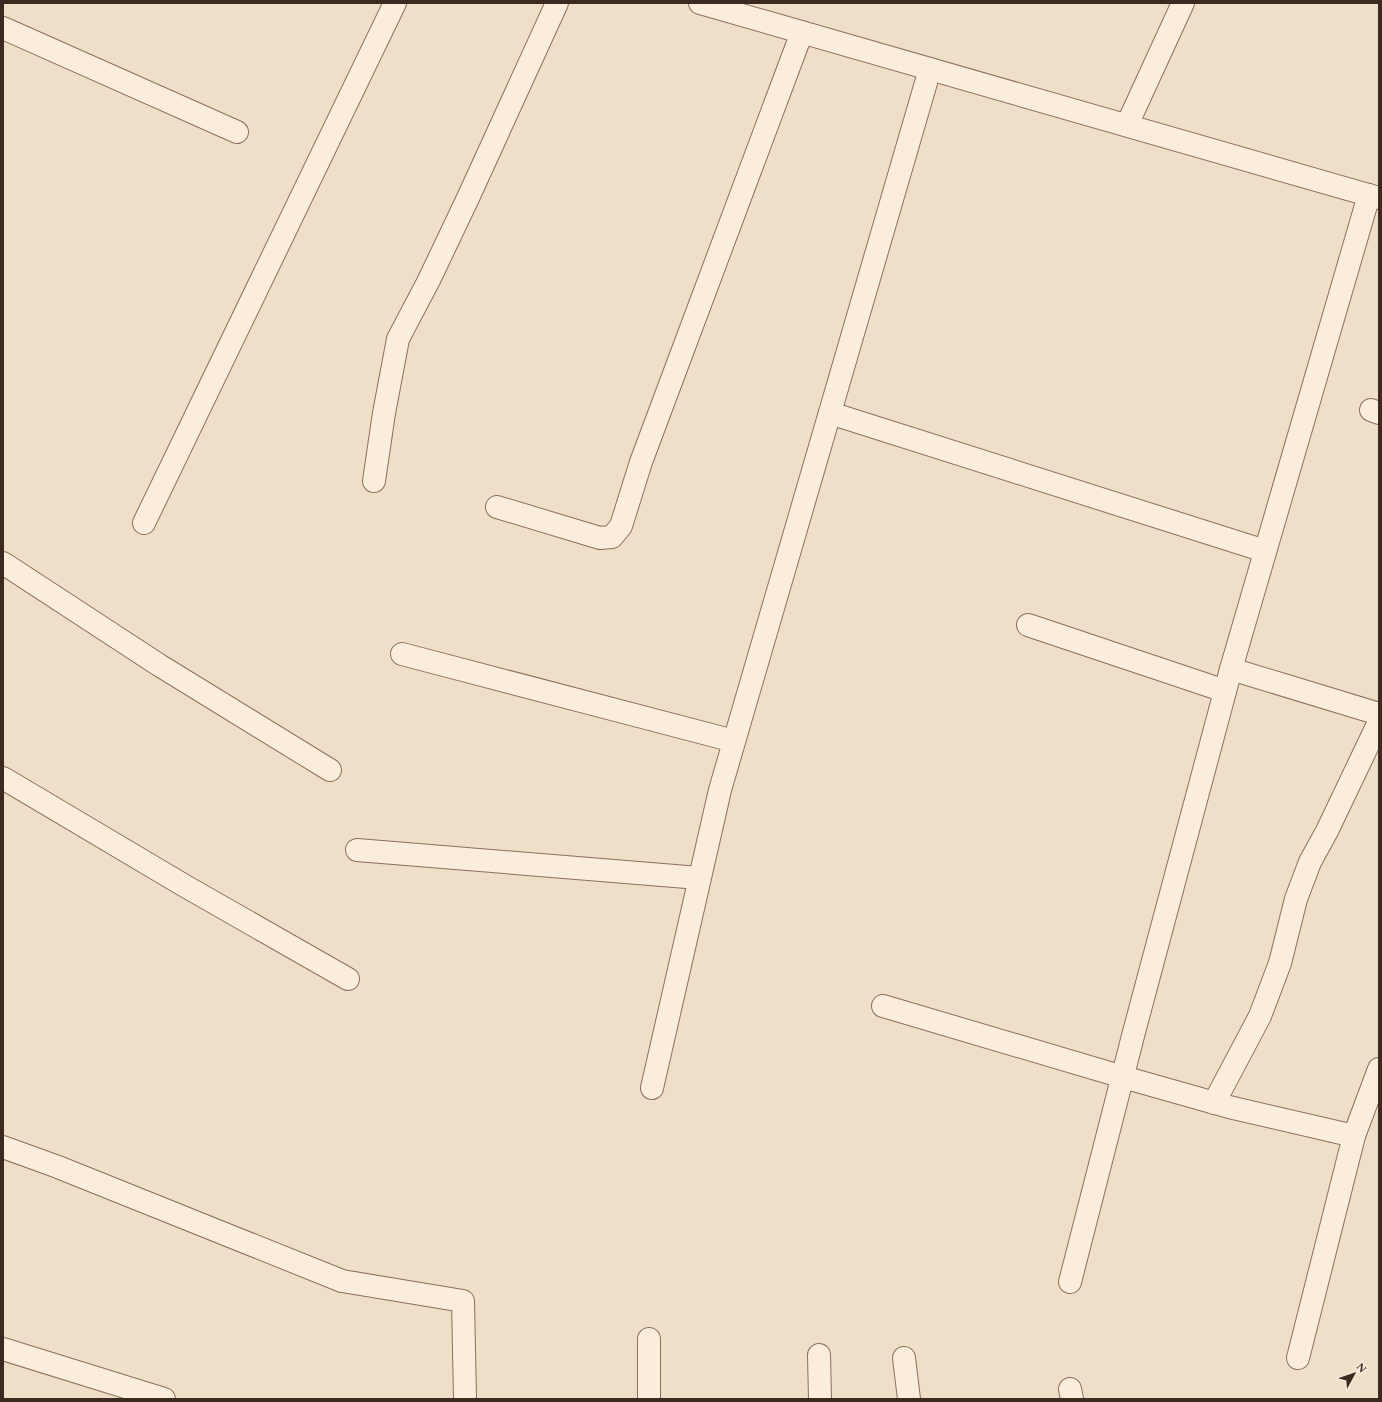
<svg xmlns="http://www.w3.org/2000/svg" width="1382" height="1402" viewBox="0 0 1382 1402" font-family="Spectral,serif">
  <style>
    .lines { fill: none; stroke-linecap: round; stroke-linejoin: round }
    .minor-casing { stroke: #8c6f5c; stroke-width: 24 }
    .tertiary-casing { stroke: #8c6f5c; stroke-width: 24 }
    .minor { stroke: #faeddc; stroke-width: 22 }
    .tertiary { stroke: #faeddc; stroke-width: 22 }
  </style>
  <rect width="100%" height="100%" fill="#f0dfc8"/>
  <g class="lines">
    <defs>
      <g id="minor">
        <path d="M3 28 237 132"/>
        <path d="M1127 125 1183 3"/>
        <path d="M1371 410 1379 413"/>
        <path d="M830 413 1265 551"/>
        <path d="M374 481 384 413 398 339 429 280 468 198 557 3"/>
        <path d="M497 507 600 538 612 537 621 526 641 462 802 32"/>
        <path d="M144 523 395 3"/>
        <path d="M3 563 159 665 330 770"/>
        <path d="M1028 625 1225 691"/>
        <path d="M402 654 734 741"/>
        <path d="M1231 669 1379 714"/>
        <path d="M3 778 185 886 348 979"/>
        <path d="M357 850 699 878"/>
        <path d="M883 1006 1123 1077 1229 1107 1354 1136"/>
        <path d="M652 1088 720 790 930 69"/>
        <path d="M1214 1103 1260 1016 1280 963 1296 899 1310 862 1327 831 1379 722"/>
        <path d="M3 1147 58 1167 342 1281 463 1301 465 1399"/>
        <path d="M1070 1282 1134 1032 1231 669 1369 195"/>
        <path d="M3 1349 164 1399"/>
        <path d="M819 1355 820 1399"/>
        <path d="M904 1358 909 1399"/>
        <path d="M1298 1358 1354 1136 1379 1069"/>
        <path d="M1070 1389 1072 1399"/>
        <path d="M649 1399V1339"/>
      </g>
      <path id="tertiary" d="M700 3 1379 198"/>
    </defs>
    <use href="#minor" class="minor-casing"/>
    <use href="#tertiary" class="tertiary-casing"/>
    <use href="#minor" class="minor"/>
    <use href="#tertiary" class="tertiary"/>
  </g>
  <rect width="1382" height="1402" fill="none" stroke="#3c2a20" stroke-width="8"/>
  <g transform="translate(1354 1374) rotate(50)" stroke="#f7ead8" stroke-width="3" paint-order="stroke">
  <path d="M0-3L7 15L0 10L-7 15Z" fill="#3c2a20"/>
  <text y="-6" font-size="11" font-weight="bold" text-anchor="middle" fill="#3c2a20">N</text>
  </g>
</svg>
